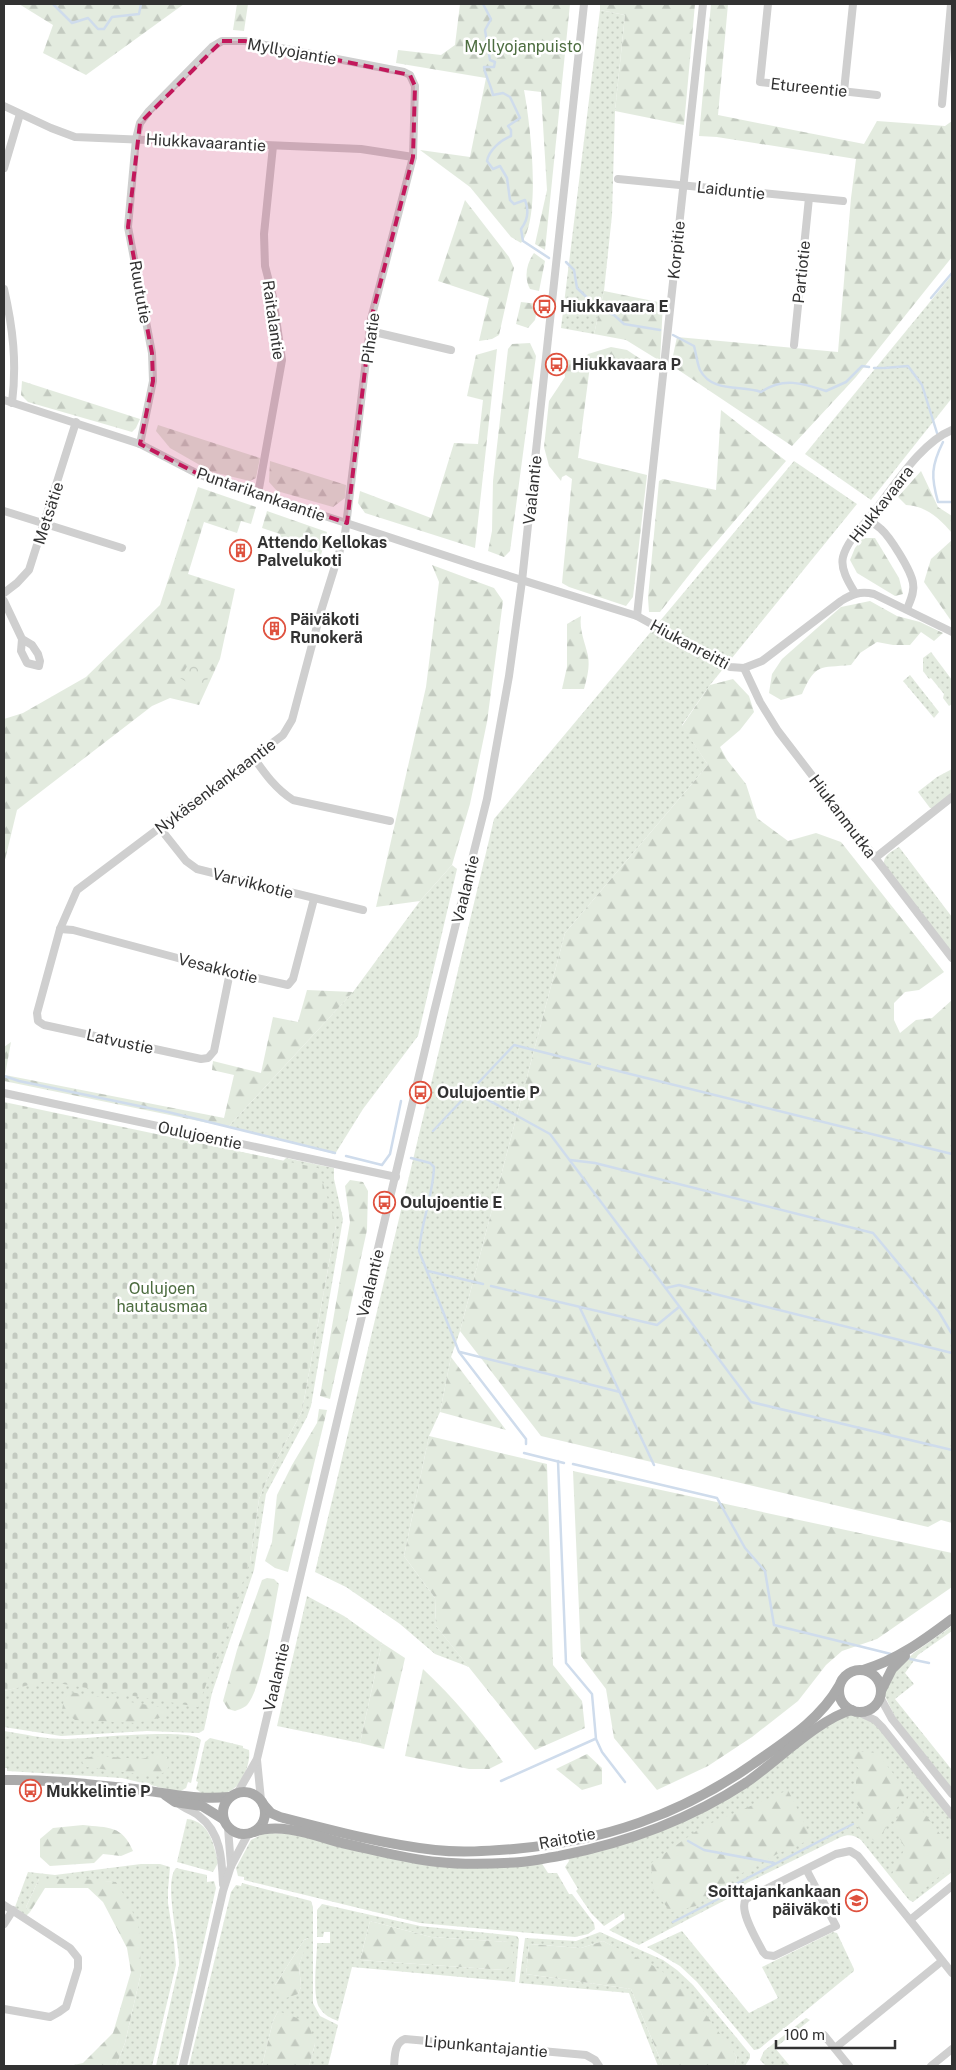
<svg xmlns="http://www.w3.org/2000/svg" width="956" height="2070" viewBox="0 0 956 2070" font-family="'Public Sans',sans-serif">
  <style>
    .grass { fill: url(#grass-dots); fill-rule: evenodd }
    .forest { fill: url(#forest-firs) }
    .cemetery { fill: url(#cemetery-stones) }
    .park { fill: url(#park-crowns) }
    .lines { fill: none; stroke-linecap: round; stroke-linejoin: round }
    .stream { stroke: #cfdcec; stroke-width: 2.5 }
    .minor { stroke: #cfcfcf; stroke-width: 8 }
    .major { stroke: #aaa; stroke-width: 10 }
    .marked { fill: #c2185b; fill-opacity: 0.2; stroke: #c2185b; stroke-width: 4; stroke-dasharray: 10 6; stroke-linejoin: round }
    .labels { text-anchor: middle; stroke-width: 5; stroke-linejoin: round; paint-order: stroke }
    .park-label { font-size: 16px; fill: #4d6d40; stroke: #fff }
    .street-label { font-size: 16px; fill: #323232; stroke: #fff }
    .poi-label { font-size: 16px; font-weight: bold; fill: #323232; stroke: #fff; text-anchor: start }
  </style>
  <defs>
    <pattern id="grass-dots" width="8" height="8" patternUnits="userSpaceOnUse" patternTransform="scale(1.25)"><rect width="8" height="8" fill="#e3ebdf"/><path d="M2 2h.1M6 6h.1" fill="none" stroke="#c3cac0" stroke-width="1.8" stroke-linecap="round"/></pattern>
    <pattern id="forest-firs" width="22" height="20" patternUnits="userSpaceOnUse" patternTransform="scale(1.25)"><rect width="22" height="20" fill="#e3ebdf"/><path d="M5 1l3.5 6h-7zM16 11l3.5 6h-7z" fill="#c3cac0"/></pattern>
    <pattern id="cemetery-stones" width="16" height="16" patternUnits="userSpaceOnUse" patternTransform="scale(1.25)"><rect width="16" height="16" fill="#e3ebdf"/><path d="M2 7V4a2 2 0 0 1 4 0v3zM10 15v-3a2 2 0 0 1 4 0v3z" fill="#c3cac0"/></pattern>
    <pattern id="park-crowns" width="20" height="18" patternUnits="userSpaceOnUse" patternTransform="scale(1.25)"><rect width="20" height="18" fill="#e3ebdf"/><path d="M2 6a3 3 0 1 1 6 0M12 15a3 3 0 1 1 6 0" fill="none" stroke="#c3cac0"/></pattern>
  </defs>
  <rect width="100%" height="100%" fill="#fff"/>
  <g class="grass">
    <path d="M600 10 625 15 615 111 612 215 604 291 594 334 561 328Z"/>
    <path d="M952 275V398L871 500 805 454Z"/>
    <path d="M794 461 857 504 710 685 682 725 708 765 565 933 460 1331 451 1357 440 1412 429 1436 404 1556 435 1598 436 1626 469 1667 435 1654 400 1624 346 1587 315 1572 494 819Z"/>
    <path d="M931 652 952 680V704L949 706 943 698 944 694 931 678 929 679 923 671V658Z"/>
    <path d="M910 675 939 712 934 718 903 681Z"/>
    <path d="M952 769V793L934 808H930L918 792 919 791 937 777Z"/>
    <path d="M899 847 952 917V954L884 865C883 855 891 852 899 847Z"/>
    <path d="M452 865 457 869 418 1036 363 1109 335 1154 228 1127 353 992 420 901Z"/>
    <path d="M217 1147 283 1161 286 1158 334 1168V1179L343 1219 311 1406 307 1417 266 1494 254 1570 212 1693 204 1730 199 1733 147 1731 61 1736 4 1727V1691L27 1685ZM336 1225 302 1411 270 1472 259 1499 250 1562 99 1564Z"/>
    <path d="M307 1596 344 1616 382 1643 360 1743 277 1726Z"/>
    <path d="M952 1626V1631L918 1655 905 1673 914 1684 895 1699 952 1770V1789L896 1719 884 1694 896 1669 915 1652Z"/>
    <path d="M852 1713 867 1718 881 1730 952 1820V1872L913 1902 909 1900 861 1840C854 1835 849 1834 841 1837L747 1883 731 1897 639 1945 609 1930 625 1919 624 1913 604 1926 591 1913 576 1891 578 1889 565 1867 569 1861 568 1858 673 1825 824 1727Z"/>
    <path d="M4 1731C24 1734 44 1739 65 1739 86 1739 192 1727 201 1740L191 1783 188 1782 186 1788 179 1792 122 1778 7 1771V1768H4Z"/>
    <path d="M210 1738 243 1746V1748L249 1750C251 1763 242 1787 228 1792 221 1795 212 1794 204 1795L196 1789 198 1782 196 1781 205 1742Z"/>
    <path d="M187 1819C209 1821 214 1844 218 1863L213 1872 177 1862Z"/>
    <path d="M265 1833 292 1834 388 1857 541 1862 548 1873H557L569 1894H572L594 1923 595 1929 588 1934 575 1937 420 1923 244 1880V1877L238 1876 236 1868 251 1840Z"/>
    <path d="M141 1864H160L170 1867 168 1890V1903L174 1942 176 1965 152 2066H116L125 2043 141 1973 116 1882 39 1879 26 1907 30 1912 26 1916 15 1907 28 1872 55 1875Z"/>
    <path d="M176 1868 207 1875V1882L214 1881 216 1888 176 2066H156L179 1965C180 1943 163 1883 176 1868Z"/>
    <path d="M242 1883 311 1901 313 1907V2003L320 2016 338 2025 328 2066H309L315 2044 278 2011 273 2021 262 2066H189L231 1892 236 1885 241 1886ZM308 1938 299 1965 301 1987 298 1994 275 1985 304 1940Z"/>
    <path d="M322 1904 420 1926 517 1936 519 1939 515 1982 352 1967 338 2021C330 2018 324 2015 319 2007 312 1995 317 1958 317 1943H330V1932H324L323 1937H317V1910ZM370 1921 431 1937 508 1942 504 1970 360 1960Z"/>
    <path d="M682 1931 749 2013 778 1998 762 1967 833 1932 837 1933 854 1969V1971L759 2049 754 2050 697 1982 680 1966 647 1947Z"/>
    <path d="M600 1932 663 1960 677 1970 693 1985 750 2054V2058L745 2066H734L737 2057 672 1979 603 1941 581 1948 529 1944 526 1974 631 1989 663 2066H658L629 1993 519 1983 525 1938 576 1941Z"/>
    <path d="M806 2018 810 2020 775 2048 790 2066H766L760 2060 764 2051Z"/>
  </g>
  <g class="forest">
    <path d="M19 4H184L86 75 43 53 53 25Z"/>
    <path d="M237 4H248L244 31 233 30Z"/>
    <path d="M460 4H570L545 250 535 244 547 190 541 92 524 90C530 122 542 218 521 243L511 237 470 187 420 150 470 157 486 78 396 63 398 50 441 55 455 45Z"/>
    <path d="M600 4H695L684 125 615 111 625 15 600 10Z"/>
    <path d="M711 4H728L718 115 864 144 877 121 945 126 952 121V257L856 377 792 446 671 365 677 337 838 352 851 198 856 159 717 137 699 136Z"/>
    <path d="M465 200 509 257 514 268 499 335 492 339 479 341 489 298 438 281Z"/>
    <path d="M534 253 545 261 539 291 530 289C524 278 526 264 534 253Z"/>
    <path d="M604 291 663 303 660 361 626 340 594 334Z"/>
    <path d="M521 302 538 304 535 320 528 328 516 324Z"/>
    <path d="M530 343 536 356 510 551 504 557 488 551 492 531 493 481 508 349 512 344Z"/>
    <path d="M611 347 627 350 657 370 591 358 578 458 647 475 633 597 626 606 569 587 562 583 572 479 566 475 562 477 561 481 549 466 544 447 549 401 565 377 563 360 566 359 576 362 583 361 588 354Z"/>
    <path d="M497 349 475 548 365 513 358 503 360 491 431 518 454 443 478 444 483 400 467 396 476 355Z"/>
    <path d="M22 381 140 419 136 428 132 432 28 402 21 395Z"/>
    <path d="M721 410 786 461 700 561 660 612H649L648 598 659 481 663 479 716 490Z"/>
    <path d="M158 425 260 458 256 478 250 481 212 472 170 448 156 431Z"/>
    <path d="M270 461 346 485 345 498 333 507 277 491 269 482Z"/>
    <path d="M921 471 938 507 952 516V533C939 518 926 506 906 505L898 497Z"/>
    <path d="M198 487 256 507 251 524 241 521 237 533 204 522 188 574 235 589 220 659 199 705 170 698 152 706 17 810 4 864V719L23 713 86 677 160 605Z"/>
    <path d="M267 511 327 532 321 555 277 543 280 534 262 528Z"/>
    <path d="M863 538H875L899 578 903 594 895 596 857 573 850 560 855 548Z"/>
    <path d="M952 540V622L924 582 931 559Z"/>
    <path d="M432 565 494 588 503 601 487 722 470 804 452 865 420 901 376 907 426 687 439 582Z"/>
    <path d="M870 601 897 616 920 622 943 633 934 641 921 632 910 645H893L877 642 860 653 851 665C819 668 816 663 802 694L781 700 769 693 772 674 782 659 841 607Z"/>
    <path d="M581 616C579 630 585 642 588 656 590 667 587 678 584 689H562L567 667V624Z"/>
    <path d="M733 679 749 696 754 712 740 730 720 747 727 760 746 784 757 818 788 841 816 833 841 842 944 972 919 990 905 992 894 1003V1020L900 1033 916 1020 932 1018 952 1000V1523L941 1520 928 1527 541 1436 460 1331 565 933 708 765 682 726 710 685Z"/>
    <path d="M307 990 353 992 228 1127 4 1081V1047L11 1042 5 1075 224 1118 234 1075 212 1070 213 1061 261 1073 273 1017 298 1022Z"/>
    <path d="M350 1180 363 1182 368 1191 367 1230 330 1399 320 1396 350 1222 345 1186Z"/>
    <path d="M451 1357 506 1430 440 1412Z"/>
    <path d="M319 1409 327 1410 288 1572 275 1568 265 1561 272 1542 277 1495 292 1465 317 1423Z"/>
    <path d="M429 1436 547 1464 553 1665 582 1701 585 1728 535 1750 436 1626 435 1598 404 1556Z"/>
    <path d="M573 1471 952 1553V1587L877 1639 842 1651 826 1665 798 1701 752 1737 708 1766 657 1790 614 1738 606 1689 581 1656Z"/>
    <path d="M267 1578 274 1579 279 1584C274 1608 262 1691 246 1706 243 1708 238 1710 235 1711L228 1709 223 1701 237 1650 262 1580Z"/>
    <path d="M382 1643 405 1658 384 1749 360 1743Z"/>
    <path d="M423 1669C453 1697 479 1728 503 1762L489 1769H469L405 1756Z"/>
    <path d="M70 1692 166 1708 171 1711 159 1718 135 1723 75 1720 62 1710 64 1699Z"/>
    <path d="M843 1750 877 1753 907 1791 877 1843 854 1824 865 1815 856 1803V1773L860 1770Z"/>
    <path d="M587 1754 602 1768V1784L582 1790 556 1769Z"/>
    <path d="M158 1755 167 1757 169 1766 166 1772 153 1776 87 1767 82 1762 85 1758 95 1756 141 1759Z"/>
    <path d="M788 1790 812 1839 779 1853 728 1881 696 1906 671 1912 653 1890 651 1863 702 1827Z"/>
    <path d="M910 1794 952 1850V1866L911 1900 892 1874 905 1848 893 1826Z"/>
    <path d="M83 1825C109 1828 122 1825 133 1851L121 1856 103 1854 94 1863 50 1866 40 1857V1839L53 1828Z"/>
    <path d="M39 1879H82L116 1882 130 1905 139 1929 141 1973 125 2043 116 2066H69L83 2063 113 2033 131 1972 127 1948 103 1902 88 1888H45L30 1912 26 1907Z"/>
    <path d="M370 1921 431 1937 509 1942 513 1946V1964L504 1970 360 1960Z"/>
    <path d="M309 1938 299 1965 301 1987 298 1994 283 1999 275 1991V1985L304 1940Z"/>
    <path d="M603 1941C626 1953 654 1963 674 1980 699 2001 717 2031 737 2057L734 2066H663L631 1989 526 1974 529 1944 581 1948Z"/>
    <path d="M278 2011 308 2022 315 2044 309 2066H262L273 2021Z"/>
  </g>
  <path class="cemetery" d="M4 1102 318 1168 336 1225 302 1411 270 1472 259 1499 250 1562 198 1707 46 1681 4 1691Z"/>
  <path class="park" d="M188 665 200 666 211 670 206 683 197 688 180 678Z"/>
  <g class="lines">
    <g class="stream">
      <path d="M53 4 72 23 88 18 98 29H104L112 17 139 14 141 4"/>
      <path d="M483 4 491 19 485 30 490 60 495 62 494 67H484C485 75 491 85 493 95L503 93 510 97 520 118 508 126 511 130V136C501 140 489 150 487 161L493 169 500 166 507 178 510 200 514 204 525 200C529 210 528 220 521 229L523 241 549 258"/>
      <path d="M566 262 574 270 577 288 598 308 614 315 624 324 660 330"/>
      <path d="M931 298 952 273"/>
      <path d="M673 335 694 346C696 353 697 363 700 370 712 393 741 385 761 392 783 377 802 383 826 391L846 382 862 366 869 367"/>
      <path d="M874 368H882"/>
      <path d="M884 368 908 366 922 385 937 433"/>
      <path d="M943 442C931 466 931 477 938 502H952"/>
      <path d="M598 1066 952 1154"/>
      <path d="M4 1076 19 1081 168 1112 335 1153"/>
      <path d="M472 1091 550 1134 751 1402 952 1450"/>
      <path d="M433 1131 514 1045 590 1064"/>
      <path d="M346 1156 382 1165 390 1154 401 1101"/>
      <path d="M411 1158 430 1163 434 1167C433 1196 421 1223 419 1251L459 1352 526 1439V1444"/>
      <path d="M570 1160 595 1163 873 1233 939 1312 952 1334"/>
      <path d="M428 1271 483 1284"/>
      <path d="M491 1286 657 1325 679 1307"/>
      <path d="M666 1288 679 1285 952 1353"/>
      <path d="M580 1308 654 1465"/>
      <path d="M460 1352 620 1392"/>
      <path d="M524 1453 564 1463"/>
      <path d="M558 1461 566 1663 592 1694 596 1739 602 1752 625 1782"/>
      <path d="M573 1464 717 1498 745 1548 765 1571 774 1625 891 1654"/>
      <path d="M910 1659 929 1663"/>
      <path d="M501 1781 595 1739"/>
      <path d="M688 1841 704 1850 774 1863"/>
      <path d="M673 1922 726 1895 724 1890 853 1824"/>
    </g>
    <g class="minor">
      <path d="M768 4 760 82 877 95"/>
      <path d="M844 91 853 4"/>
      <path d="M942 104 951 4"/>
      <path d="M4 106 51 128 75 137 361 149 413 157"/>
      <path d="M4 168 20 114"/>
      <path d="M618 179 843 201"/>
      <path d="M4 289C13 328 17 363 12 403"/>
      <path d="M370 331 451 350"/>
      <path d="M794 345 809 198"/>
      <path d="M4 400 140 444 200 475 477 566 637 616 730 667 744 668 762 661 841 601C852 594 860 591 874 594L952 632"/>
      <path d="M140 444 153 381 152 353 128 227 136 139 140 123 149 111 212 47 222 41H245L404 72 410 75 415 86 413 157 371 319 345 534 321 611 292 720 283 735 77 890 60 929 37 1013 38 1021 44 1025 201 1059 208 1058 214 1051 230 972"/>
      <path d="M258 494 282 360 273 297 265 266 264 234 273 146"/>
      <path d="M4 511 122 548"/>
      <path d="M868 520C872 523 877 525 881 529 890 537 911 570 913 583 915 592 910 601 907 609"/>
      <path d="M4 593 17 583 29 570 76 422"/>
      <path d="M855 593C849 583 840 569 843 557 847 541 863 526 873 513 894 487 920 443 952 430"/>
      <path d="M4 601 22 639 32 645 38 654 40 661 39 666 27 663 21 651 22 639"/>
      <path d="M637 616 703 4"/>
      <path d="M744 668 760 702 778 731 952 958"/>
      <path d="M254 758C265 774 276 789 293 800L390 821"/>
      <path d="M159 827 186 861 197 869 363 910"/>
      <path d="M875 858 952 797"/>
      <path d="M60 929 73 930 230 972 288 985 293 979 314 899"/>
      <path d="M4 1093 396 1177"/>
      <path d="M880 1697 892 1719 952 1794"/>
      <path d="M858 1712 875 1720 882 1727 952 1815"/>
      <path d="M257 1760 261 1800"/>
      <path d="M238 1792 257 1759 434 1012 487 799 509 676 522 581 584 4"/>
      <path d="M179 1804C185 1809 193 1811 199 1816 221 1832 222 1860 223 1884"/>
      <path d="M228 1828 231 1866"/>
      <path d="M806 1869 836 1926 774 1956 766 1955 763 1952C757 1940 738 1910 746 1899L836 1854 850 1851 858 1856 910 1920 952 1886"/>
      <path d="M4 1905 70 1948 78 1958V1968L66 2007 59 2012 50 2017 4 2009"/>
      <path d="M910 1920 952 1973"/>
      <path d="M4 1924 13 1910"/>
      <path d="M824 2035 849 2066"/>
      <path d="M835 2048 942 1961"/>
      <path d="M183 2066 223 1891 231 1866 248 1834"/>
      <path d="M394 2066C395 2056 394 2043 405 2039L586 2055 595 2060 599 2066"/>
      <path d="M931 2066 952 2049"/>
    </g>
    <g class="major">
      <path d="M863 1670C897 1660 924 1640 952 1619"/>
      <circle cx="860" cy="1691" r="21"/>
      <path d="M881 1691 892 1669 905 1656"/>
      <path d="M4 1780C50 1779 96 1785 142 1790 171 1794 199 1800 229 1797"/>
      <circle cx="244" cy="1813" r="21"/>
      <path d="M165 1795 175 1802 202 1806 223 1819"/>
      <path d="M263 1804 271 1813 280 1817C330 1830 383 1844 435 1850 461 1853 488 1851 514 1849 603 1841 680 1815 753 1764 784 1742 820 1720 839 1686"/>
      <path d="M254 1832C281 1822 315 1836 342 1843 374 1850 406 1859 438 1862 465 1865 494 1864 521 1862 534 1861 546 1858 559 1856 626 1843 689 1820 747 1782 776 1762 820 1718 852 1710"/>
    </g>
  </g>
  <path class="marked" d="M222 41H245L410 75 415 86 413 157 371 319 347 523 200 475 140 444 153 381 152 353 128 227 140 123Z"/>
  <defs>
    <symbol id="bus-ring" viewBox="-11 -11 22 22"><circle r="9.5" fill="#fff" stroke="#df523f" stroke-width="1.5"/><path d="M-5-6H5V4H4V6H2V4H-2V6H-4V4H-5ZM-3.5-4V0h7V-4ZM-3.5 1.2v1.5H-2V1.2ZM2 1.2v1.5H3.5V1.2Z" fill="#df523f"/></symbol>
    <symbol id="building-ring" viewBox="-11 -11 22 22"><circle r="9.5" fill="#fff" stroke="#df523f" stroke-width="1.5"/><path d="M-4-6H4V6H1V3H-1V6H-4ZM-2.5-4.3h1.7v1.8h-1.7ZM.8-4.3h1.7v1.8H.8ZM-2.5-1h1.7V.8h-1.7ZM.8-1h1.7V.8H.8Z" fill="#df523f"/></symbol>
    <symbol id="school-ring" viewBox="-11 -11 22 22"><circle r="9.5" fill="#fff" stroke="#df523f" stroke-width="1.5"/><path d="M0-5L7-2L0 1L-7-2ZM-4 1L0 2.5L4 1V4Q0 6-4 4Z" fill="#df523f"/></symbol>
  </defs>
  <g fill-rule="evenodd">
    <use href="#bus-ring" x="532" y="294" width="25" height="25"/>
    <use href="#bus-ring" x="544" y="352" width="25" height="25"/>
    <use href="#building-ring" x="228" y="538" width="25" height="25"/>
    <use href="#building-ring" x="262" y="616" width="25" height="25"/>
    <use href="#bus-ring" x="408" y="1080" width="25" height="25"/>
    <use href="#bus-ring" x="372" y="1190" width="25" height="25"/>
    <use href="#bus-ring" x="18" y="1778" width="25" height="25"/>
    <use href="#school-ring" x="844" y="1888" width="25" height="25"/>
  </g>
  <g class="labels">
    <g class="park-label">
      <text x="523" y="52">Myllyojanpuisto</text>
      <text x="162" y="1294">Oulujoen<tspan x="162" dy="18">hautausmaa</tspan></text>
    </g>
    <g class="street-label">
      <text transform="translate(292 51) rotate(10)" y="6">Myllyojantie</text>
      <text transform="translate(809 87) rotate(6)" y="6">Etureentie</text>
      <text transform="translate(206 142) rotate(3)" y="6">Hiukkavaarantie</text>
      <text transform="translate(731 190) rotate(6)" y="6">Laiduntie</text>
      <text transform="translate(676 250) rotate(-84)" y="6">Korpitie</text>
      <text transform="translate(801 272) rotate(-84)" y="6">Partiotie</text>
      <text transform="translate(141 292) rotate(80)" y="6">Ruututie</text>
      <text transform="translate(274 320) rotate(82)" y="6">Raitalantie</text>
      <text transform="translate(370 338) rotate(-82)" y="6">Pihatie</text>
      <text transform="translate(532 490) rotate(-84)" y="6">Vaalantie</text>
      <text transform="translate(261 494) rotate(19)" y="6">Puntarikankaantie</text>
      <text transform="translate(881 504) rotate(-52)" y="6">Hiukkavaara</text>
      <text transform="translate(48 513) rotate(-72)" y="6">Metsätie</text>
      <text transform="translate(690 644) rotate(28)" y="6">Hiukanreitti</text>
      <text transform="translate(215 786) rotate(-37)" y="6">Nykäsenkankaantie</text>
      <text transform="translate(843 816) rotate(53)" y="6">Hiukanmutka</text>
      <text transform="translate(253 883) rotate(14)" y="6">Varvikkotie</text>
      <text transform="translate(465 889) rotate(-76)" y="6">Vaalantie</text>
      <text transform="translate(218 968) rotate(14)" y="6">Vesakkotie</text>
      <text transform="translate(120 1041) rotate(12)" y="6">Latvustie</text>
      <text transform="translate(200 1135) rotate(12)" y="6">Oulujoentie</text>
      <text transform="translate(370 1283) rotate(-76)" y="6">Vaalantie</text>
      <text transform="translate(276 1677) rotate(-77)" y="6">Vaalantie</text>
      <text transform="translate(567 1838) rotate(-11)" y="6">Raitotie</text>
      <text transform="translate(486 2046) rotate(5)" y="6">Lipunkantajantie</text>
    </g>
    <g class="poi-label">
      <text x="560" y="312">Hiukkavaara E</text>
      <text x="572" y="370">Hiukkavaara P</text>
      <text x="257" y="548">Attendo Kellokas<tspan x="257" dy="18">Palvelukoti</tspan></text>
      <text x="290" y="625">Päiväkoti<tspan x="290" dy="18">Runokerä</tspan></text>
      <text x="437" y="1098">Oulujoentie P</text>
      <text x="400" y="1208">Oulujoentie E</text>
      <text x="46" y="1797">Mukkelintie P</text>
      <text x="841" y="1897" text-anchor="end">Soittajankankaan<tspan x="841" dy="18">päiväkoti</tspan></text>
    </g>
  </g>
  <rect width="956" height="2070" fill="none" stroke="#323232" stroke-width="10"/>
  <path d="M776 2040v8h119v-8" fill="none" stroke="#323232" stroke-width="2.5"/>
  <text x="784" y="2040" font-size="15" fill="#323232" stroke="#ffffff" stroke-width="4" paint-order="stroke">100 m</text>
</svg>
